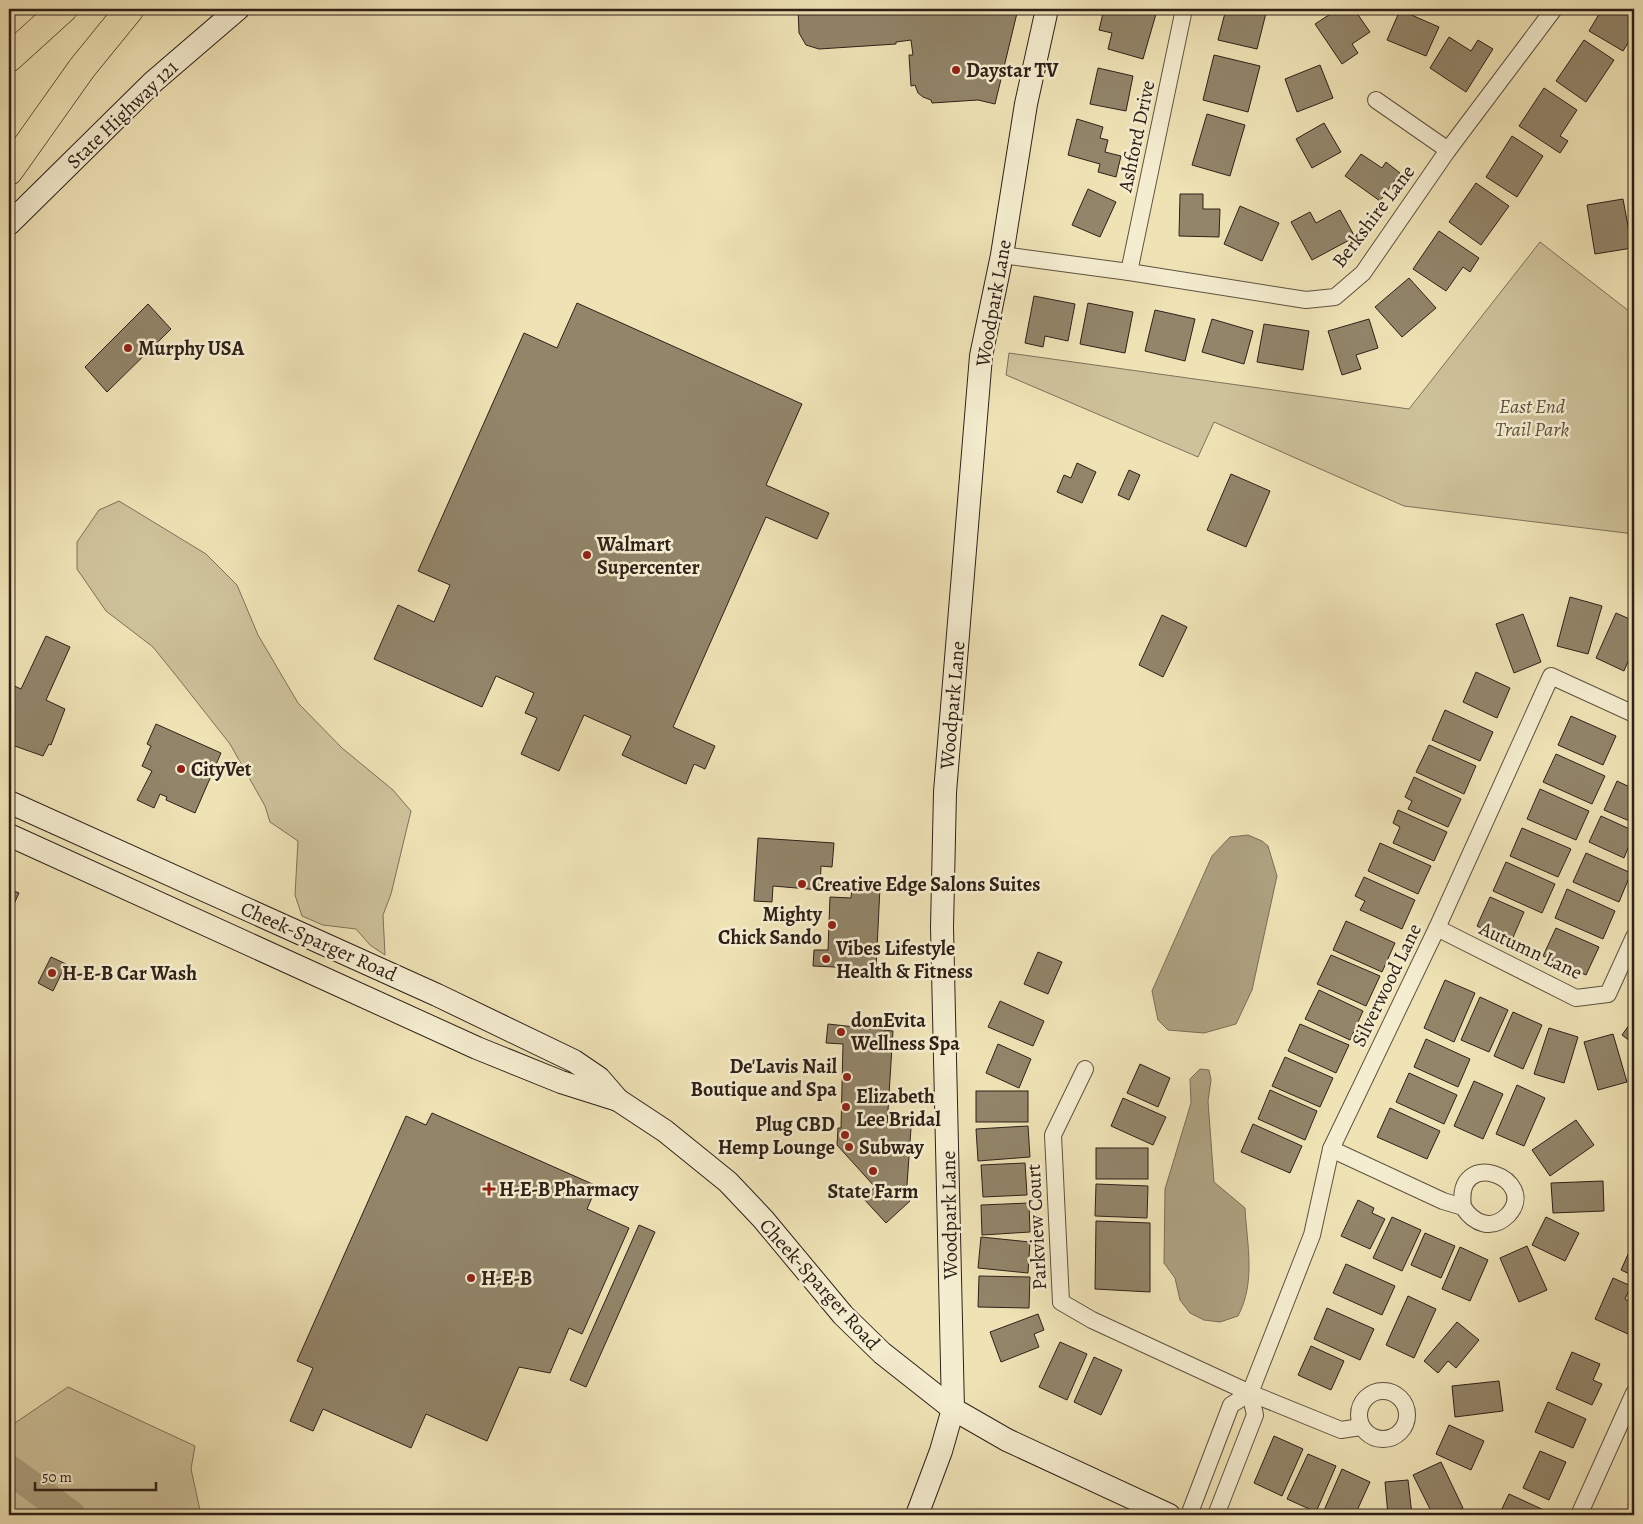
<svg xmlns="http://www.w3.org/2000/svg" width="1643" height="1524" viewBox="0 0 1643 1524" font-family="Alegreya,serif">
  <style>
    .green { fill: #cec29b; stroke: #7e715a }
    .water { fill: #ada180; stroke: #7a6d56 }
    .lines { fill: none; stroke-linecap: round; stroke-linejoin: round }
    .river { stroke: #ada180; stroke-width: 29 }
    .building { fill: #92856a; stroke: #2e2018 }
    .street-casing { stroke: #5e5140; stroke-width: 18 }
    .secondary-casing { stroke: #2e2018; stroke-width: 24 }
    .highway-casing { stroke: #2e2018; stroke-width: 29 }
    .street { stroke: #f5edd0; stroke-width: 16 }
    .secondary { stroke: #f5edd0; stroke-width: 22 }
    .highway { stroke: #efe3b6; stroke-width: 28 }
    .poi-dot { fill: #8f2418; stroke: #f5edd0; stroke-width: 2 }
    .labels { text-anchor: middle; stroke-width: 5; stroke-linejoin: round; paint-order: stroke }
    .poi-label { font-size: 20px; font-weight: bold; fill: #2e2018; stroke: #f5edd0; text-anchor: start }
    .street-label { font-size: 20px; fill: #2e2018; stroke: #f5edd0 }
    .park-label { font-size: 20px; font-style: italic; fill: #5e513f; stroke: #f5edd0 }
  </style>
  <rect width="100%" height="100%" fill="#efe3b6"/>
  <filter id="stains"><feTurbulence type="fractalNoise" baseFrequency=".004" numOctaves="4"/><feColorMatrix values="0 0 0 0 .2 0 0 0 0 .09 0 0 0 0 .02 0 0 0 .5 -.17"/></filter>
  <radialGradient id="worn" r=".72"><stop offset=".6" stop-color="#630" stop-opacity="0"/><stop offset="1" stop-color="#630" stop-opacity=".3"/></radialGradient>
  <g class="green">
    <path d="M1540 242 1634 315V534L1404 506 1214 422 1198 457 1006 375 1009 353 1409 409Z"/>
    <path d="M119 501 206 554 237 585 258 635 298 703 342 748 393 790 411 811 391 894 383 915 385 955 370 945 356 929 323 925 302 916 295 895 298 841 270 822 265 806 230 744 178 678 153 647 106 611 77 569V542L99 510Z"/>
    <path d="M68 1387 195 1446 191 1469 201 1515H9V1427Z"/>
  </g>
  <g class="water">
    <path d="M1248 835 1262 841 1268 846 1277 876 1252 990 1236 1024 1204 1033 1168 1030 1158 1020 1152 991 1212 856 1230 837Z"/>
    <path d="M1200 1069 1209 1070 1211 1080 1208 1101 1214 1182 1245 1208C1247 1245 1256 1282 1238 1316L1220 1322 1204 1320 1190 1313 1180 1300 1175 1278 1164 1263 1165 1189 1191 1103 1190 1079Z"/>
  </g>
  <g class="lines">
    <path class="river" d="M9 1469 71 1515"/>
  </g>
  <g class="building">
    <path d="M798 9H1018L995 104 978 100 932 103 931 100 923 97 918 93 915 85 911 86 909 55H913L911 40 896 42V44L819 49 806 45 799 33Z"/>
    <path d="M1104 9H1136L1156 14 1143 59 1108 49 1112 33 1099 30Z"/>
    <path d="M1226 9H1267L1257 49 1218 40Z"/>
    <path d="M1338 9H1354L1370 32 1352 44 1358 53 1342 64 1315 24Z"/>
    <path d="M1602 9 1634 10V39L1631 38 1623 51 1589 31Z"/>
    <path d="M1400 10 1439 27 1426 56 1387 40Z"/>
    <path d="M1449 37 1471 51 1478 40 1493 49 1466 92 1430 68Z"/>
    <path d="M1584 40 1614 60 1586 102 1556 81Z"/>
    <path d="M1214 55 1260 66 1248 112 1203 100Z"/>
    <path d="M1320 65 1333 98 1297 112 1285 79Z"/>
    <path d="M1098 68 1133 76 1126 111 1090 104Z"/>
    <path d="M1544 88 1577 110 1560 136 1568 141 1560 153 1519 126Z"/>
    <path d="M1207 114 1245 125 1230 176 1192 165Z"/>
    <path d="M1077 119 1103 127 1100 138 1108 140 1105 152 1121 156 1116 177 1098 172 1100 164 1068 155Z"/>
    <path d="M1324 123 1341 152 1312 168 1296 139Z"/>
    <path d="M1512 136 1543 156 1517 197 1486 177Z"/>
    <path d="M1361 154 1382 168 1386 162 1400 173 1380 201 1345 176Z"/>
    <path d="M1476 183 1509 206 1481 245 1449 222Z"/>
    <path d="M1088 189 1116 202 1100 237 1072 225Z"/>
    <path d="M1180 194H1203V209H1220L1219 237 1179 236Z"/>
    <path d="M1623 199 1632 248 1595 254 1587 205Z"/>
    <path d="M1240 206 1279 223 1262 261 1224 244Z"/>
    <path d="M1340 210 1355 237 1312 260 1291 222 1310 212 1316 223Z"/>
    <path d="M1439 231 1479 258 1470 272 1463 267 1446 291 1413 269Z"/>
    <path d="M1409 278 1436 308 1402 337 1375 307Z"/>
    <path d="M1634 279V293L1628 288Z"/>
    <path d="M1034 296 1075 304 1068 341 1045 336 1043 347 1025 343Z"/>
    <path d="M577 303 802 404 766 485 829 513 817 539 766 517 673 727 715 746 705 769 694 764 686 784 622 755 631 736 584 715 559 771 521 754 537 718 525 713 534 693 496 676 482 707 374 659 398 605 434 622 450 585 418 571 524 333 557 348Z"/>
    <path d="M1088 303 1133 312 1125 353 1080 344Z"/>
    <path d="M148 304 171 329 107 392 85 367Z"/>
    <path d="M1155 310 1195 319 1185 361 1145 351Z"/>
    <path d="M1212 319 1253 331 1244 364 1202 352Z"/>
    <path d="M1369 319 1378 348 1356 355 1361 369 1342 375 1328 331Z"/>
    <path d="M1264 324 1309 331 1303 370 1257 362Z"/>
    <path d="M1077 463 1096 472 1082 503 1057 492 1064 475 1071 478Z"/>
    <path d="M1129 470 1140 475 1129 500 1118 495Z"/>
    <path d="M1231 474 1270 491 1246 547 1207 530Z"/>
    <path d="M1570 597 1602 606 1588 654 1557 646Z"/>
    <path d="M1616 613 1634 621V647L1624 671 1596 658Z"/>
    <path d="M1523 614 1541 662 1514 673 1496 624Z"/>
    <path d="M1162 615 1187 627 1163 677 1139 665Z"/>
    <path d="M46 636 70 647 46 700 65 709 51 745 49 744 43 756 9 744V688L10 684 21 689Z"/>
    <path d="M1634 661V674L1629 672Z"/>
    <path d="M1476 672 1510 688 1497 718 1463 702Z"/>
    <path d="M1445 710 1493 732 1480 761 1432 740Z"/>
    <path d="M1571 716 1616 736 1603 765 1558 745Z"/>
    <path d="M156 724 221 753 195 813 166 800 167 797 160 794 154 808 137 800 152 771 142 766 151 746 147 744Z"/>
    <path d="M1429 745 1476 766 1464 794 1416 772Z"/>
    <path d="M1556 754 1605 776 1592 804 1543 782Z"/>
    <path d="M1414 777 1461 799 1448 827 1408 809 1412 801 1405 797Z"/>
    <path d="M1617 781 1634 789V823L1604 810Z"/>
    <path d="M1540 789 1589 811 1576 840 1527 819Z"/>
    <path d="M1398 810 1447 832 1434 861 1393 843 1400 827 1393 823Z"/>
    <path d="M1601 816 1634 831V851L1628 848 1624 858 1589 842Z"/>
    <path d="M1522 828 1571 849 1558 877 1510 856Z"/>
    <path d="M758 838 834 843 832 867 821 866 820 890 773 886 772 902 754 901Z"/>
    <path d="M1380 843 1431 866 1418 894 1368 871Z"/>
    <path d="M1586 853 1631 873 1619 902 1573 882Z"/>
    <path d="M1506 862 1555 884 1542 913 1493 891Z"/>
    <path d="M1364 877 1415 900 1402 929 1360 910 1365 901 1355 896Z"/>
    <path d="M852 886 880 887 876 969 813 966 814 950H828L830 897 851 898Z"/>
    <path d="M9 889 19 893 9 915Z"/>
    <path d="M1567 889 1615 911 1603 939 1555 918Z"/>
    <path d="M1490 897 1524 912 1511 942 1477 926Z"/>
    <path d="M1346 921 1395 943 1382 972 1333 950Z"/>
    <path d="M1556 928 1599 947 1586 975 1543 956Z"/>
    <path d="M1038 952 1062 962 1048 994 1024 984Z"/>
    <path d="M1331 955 1380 976 1366 1006 1317 984Z"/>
    <path d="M51 957 66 964 53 991 38 983Z"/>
    <path d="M1445 980 1475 993 1454 1042 1424 1028Z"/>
    <path d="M1319 990 1363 1011 1350 1040 1305 1019Z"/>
    <path d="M1480 997 1508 1010 1489 1052 1461 1040Z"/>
    <path d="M1000 1001 1044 1021 1033 1046 988 1027Z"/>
    <path d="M1513 1012 1542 1025 1523 1069 1494 1056Z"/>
    <path d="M1634 1018V1044L1622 1035Z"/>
    <path d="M828 1024 893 1031 887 1126 911 1128 907 1185 901 1191 910 1201 886 1223 863 1198 875 1187 837 1145 838 1128H841L843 1044 826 1043Z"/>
    <path d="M1300 1024 1349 1045 1336 1073 1288 1051Z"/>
    <path d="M1549 1028 1578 1037 1564 1083 1534 1074Z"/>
    <path d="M1613 1034 1627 1082 1598 1090 1584 1042Z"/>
    <path d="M1426 1039 1470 1059 1458 1087 1414 1067Z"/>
    <path d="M998 1044 1031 1059 1019 1088 986 1073Z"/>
    <path d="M1285 1057 1333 1078 1320 1107 1272 1086Z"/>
    <path d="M1140 1064 1170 1078 1158 1107 1127 1093Z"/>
    <path d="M1409 1073 1457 1095 1444 1124 1396 1102Z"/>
    <path d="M1474 1081 1503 1094 1483 1139 1454 1126Z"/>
    <path d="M1517 1085 1545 1098 1524 1146 1496 1134Z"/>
    <path d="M1270 1090 1317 1111 1305 1140 1258 1119Z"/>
    <rect x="976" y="1091" width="52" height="31"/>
    <path d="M1123 1098 1166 1117 1153 1145 1111 1126Z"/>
    <path d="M1390 1108 1440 1131 1427 1159 1377 1137Z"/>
    <path d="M432 1113 597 1186 587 1209 629 1228 582 1334 569 1328 550 1373 519 1367 487 1441 426 1414 411 1448 323 1409 313 1431 290 1421 313 1368 297 1361 406 1116 426 1125Z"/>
    <path d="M1576 1120 1594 1145 1550 1176 1532 1150Z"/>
    <path d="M1253 1124 1302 1146 1290 1173 1241 1152Z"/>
    <path d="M1028 1126 1030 1157 978 1161 976 1129Z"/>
    <rect x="1096" y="1148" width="52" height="31"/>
    <path d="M1025 1163 1027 1195 983 1197 981 1165Z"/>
    <path d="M1603 1181 1604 1211 1553 1213 1551 1183Z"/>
    <path d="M1096 1184 1148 1186 1147 1218 1095 1216Z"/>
    <path d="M1358 1200 1374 1208 1372 1213 1385 1219 1370 1249 1341 1236Z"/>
    <path d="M1029 1203 1030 1232 982 1235 981 1205Z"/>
    <path d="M1392 1217 1421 1230 1402 1271 1373 1258Z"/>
    <path d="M1546 1217 1579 1233 1565 1261 1532 1245Z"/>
    <path d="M1096 1221 1150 1223V1292L1095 1289Z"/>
    <path d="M639 1225 655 1232 586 1387 570 1380Z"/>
    <path d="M1425 1233 1455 1246 1441 1278 1411 1265Z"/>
    <path d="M981 1237 1030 1242 1028 1273 978 1268Z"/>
    <path d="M1634 1241V1276L1621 1270Z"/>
    <path d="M1527 1246 1547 1290 1519 1302 1500 1258Z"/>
    <path d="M1460 1247 1488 1260 1470 1301 1442 1289Z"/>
    <path d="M1346 1264 1395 1286 1382 1315 1333 1293Z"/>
    <path d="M979 1276 1030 1277 1029 1308 978 1307Z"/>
    <path d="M1613 1278 1631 1286 1625 1299 1634 1304V1319L1628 1334 1595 1319Z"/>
    <path d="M1408 1296 1436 1309 1414 1358 1386 1345Z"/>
    <path d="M1327 1308 1374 1329 1360 1360 1314 1339Z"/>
    <path d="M1038 1314 1044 1330 1034 1334 1039 1347 1001 1362 990 1332Z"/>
    <path d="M1457 1322 1479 1340 1456 1368 1448 1361 1438 1373 1424 1361Z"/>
    <path d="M1060 1342 1087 1354 1067 1400 1039 1387Z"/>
    <path d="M1311 1346 1344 1361 1331 1390 1298 1375Z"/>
    <path d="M1572 1352 1600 1364 1593 1380 1602 1384 1592 1405 1556 1389Z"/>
    <path d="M1094 1357 1122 1370 1101 1415 1074 1402Z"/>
    <path d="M1499 1381 1503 1411 1455 1417 1452 1386Z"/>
    <path d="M1548 1402 1586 1419 1573 1448 1535 1432Z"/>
    <path d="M1449 1425 1484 1441 1471 1470 1436 1454Z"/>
    <path d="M1274 1436 1303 1449 1282 1496 1254 1483Z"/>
    <path d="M1540 1451 1566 1462 1549 1500 1523 1488Z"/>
    <path d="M1308 1454 1336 1466 1316 1512 1287 1499Z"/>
    <path d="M1441 1462 1463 1508 1447 1515H1433L1413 1475Z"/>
    <path d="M1342 1469 1370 1482 1355 1515H1322Z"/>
    <path d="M1408 1480 1412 1515H1388L1385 1482Z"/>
    <path d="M1634 1491V1508L1628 1505Z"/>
    <path d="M1509 1494 1546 1511 1543 1515H1499Z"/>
  </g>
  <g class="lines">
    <defs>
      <g id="street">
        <path d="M1376 100 1448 150"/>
        <path d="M1002 255 1129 272 1306 300 1335 297 1363 273 1448 150 1554 9"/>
        <path d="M1129 272 1184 9"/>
        <path d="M1437 928 1576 998 1608 994 1634 937"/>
        <path d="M1085 1069 1053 1135 1061 1302 1092 1320 1250 1393 1341 1430 1361 1427"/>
        <path d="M1331 1149 1443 1201 1463 1207C1474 1224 1492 1231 1508 1215 1541 1179 1454 1145 1463 1207"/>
        <circle cx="1383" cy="1415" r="24"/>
        <path d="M1189 1515 1231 1405 1250 1393 1312 1235 1331 1149 1437 928 1551 676 1634 714"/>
        <path d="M1216 1515 1255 1415 1250 1393"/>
        <path d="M1579 1515 1634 1393"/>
      </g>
      <g id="secondary">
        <path d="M9 224 153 82 238 9"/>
        <path d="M9 802 437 995 574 1061 599 1078 618 1100 665 1131 728 1182 763 1219 843 1315 882 1353 953 1409 1007 1440 1169 1515"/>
        <path d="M9 835 477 1048 561 1082 618 1100"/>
        <path d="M917 1515 941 1451 953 1409 942 927 945 792 981 356 1002 255 1026 104 1047 9"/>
      </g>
      <g id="highway">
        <path d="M9 58 63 9"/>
        <path d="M9 171 82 68 130 9"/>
      </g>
    </defs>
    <use href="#street" class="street-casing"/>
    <use href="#secondary" class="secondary-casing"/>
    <use href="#highway" class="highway-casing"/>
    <use href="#street" class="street"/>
    <use href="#secondary" class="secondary"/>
    <use href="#highway" class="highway"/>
  </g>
  <g class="poi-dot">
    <circle cx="956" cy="70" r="5"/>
    <circle cx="128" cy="348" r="5"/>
    <circle cx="587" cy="555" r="5"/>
    <circle cx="181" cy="769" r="5"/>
    <circle cx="802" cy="884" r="5"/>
    <circle cx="832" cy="925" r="5"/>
    <circle cx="826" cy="959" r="5"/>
    <circle cx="52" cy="973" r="5"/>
    <circle cx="841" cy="1032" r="5"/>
    <circle cx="847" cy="1077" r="5"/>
    <circle cx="846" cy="1107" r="5"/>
    <circle cx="845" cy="1135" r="5"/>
    <circle cx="849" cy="1147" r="5"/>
    <circle cx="873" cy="1171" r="5"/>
    <path d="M486.5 1181.5h5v5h5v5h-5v5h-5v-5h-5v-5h5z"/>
    <circle cx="471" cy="1278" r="5"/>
  </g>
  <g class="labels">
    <g class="poi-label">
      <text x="966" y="77">Daystar TV</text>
      <text x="138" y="355">Murphy USA</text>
      <text x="597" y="551">Walmart<tspan x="597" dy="23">Supercenter</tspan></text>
      <text x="191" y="776">CityVet</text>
      <text x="812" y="891">Creative Edge Salons Suites</text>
      <text x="822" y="921" text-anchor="end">Mighty<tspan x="822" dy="23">Chick Sando</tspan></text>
      <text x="836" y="955">Vibes Lifestyle<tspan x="836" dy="23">Health &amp; Fitness</tspan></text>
      <text x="62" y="980">H-E-B Car Wash</text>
      <text x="851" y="1027">donEvita<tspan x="851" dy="23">Wellness Spa</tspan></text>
      <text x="837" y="1073" text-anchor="end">De'Lavis Nail<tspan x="837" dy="23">Boutique and Spa</tspan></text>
      <text x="856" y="1103">Elizabeth<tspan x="856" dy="23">Lee Bridal</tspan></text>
      <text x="835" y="1131" text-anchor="end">Plug CBD<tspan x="835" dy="23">Hemp Lounge</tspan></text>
      <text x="859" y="1154">Subway</text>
      <text x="499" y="1196">H-E-B Pharmacy</text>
      <text x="873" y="1198" text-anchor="middle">State Farm</text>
      <text x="481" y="1285">H-E-B</text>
    </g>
    <g class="street-label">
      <text transform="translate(122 114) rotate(-44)" y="7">State Highway 121</text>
      <text transform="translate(1136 136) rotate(-78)" y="7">Ashford Drive</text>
      <text transform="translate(1373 216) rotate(-53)" y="7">Berkshire Lane</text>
      <text transform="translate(993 303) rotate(-80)" y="7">Woodpark Lane</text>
      <text transform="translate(952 705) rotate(-85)" y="7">Woodpark Lane</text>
      <text transform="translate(319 941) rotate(24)" y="7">Cheek-Sparger Road</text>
      <text transform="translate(1531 950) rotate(25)" y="7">Autumn Lane</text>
      <text transform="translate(1386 985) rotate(-64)" y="7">Silverwood Lane</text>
      <text transform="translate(949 1215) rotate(-91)" y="7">Woodpark Lane</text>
      <text transform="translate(1036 1227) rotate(-93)" y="7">Parkview Court</text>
      <text transform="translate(820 1284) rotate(48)" y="7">Cheek-Sparger Road</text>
    </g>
    <g class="park-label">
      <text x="1532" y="413">East End<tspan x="1532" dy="23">Trail Park</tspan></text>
    </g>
  </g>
  <rect width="1643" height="1524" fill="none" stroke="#efe3b6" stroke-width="30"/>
  <rect x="10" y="10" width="1623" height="1504" fill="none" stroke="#2e2018" stroke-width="2.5"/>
  <rect x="15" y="15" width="1613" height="1494" fill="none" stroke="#2e2018"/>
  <path d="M35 1482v8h121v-8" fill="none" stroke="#2e2018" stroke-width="2.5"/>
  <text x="42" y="1482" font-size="15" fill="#2e2018" stroke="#f5edd0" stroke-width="4" paint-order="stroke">50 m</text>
  <rect width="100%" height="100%" filter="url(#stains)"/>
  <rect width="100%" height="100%" fill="url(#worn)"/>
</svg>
